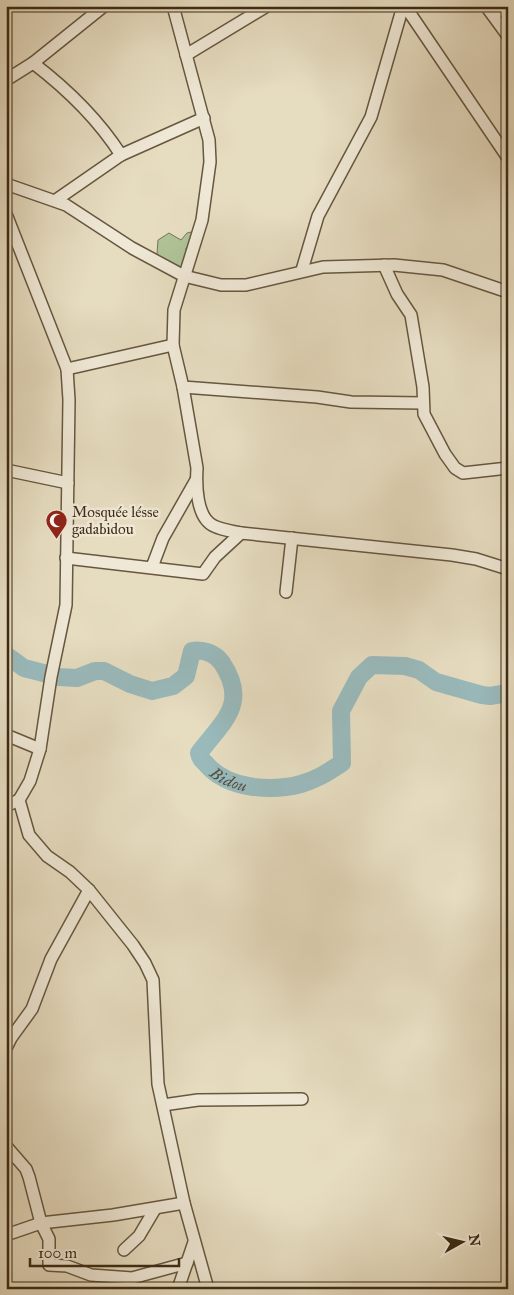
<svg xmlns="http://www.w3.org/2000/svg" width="514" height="1295" viewBox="0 0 514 1295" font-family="'IM FELL Great Primer',serif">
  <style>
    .green { fill: #afc297; stroke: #767656 }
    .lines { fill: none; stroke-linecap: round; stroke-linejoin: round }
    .river { stroke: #99b9bb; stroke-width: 18 }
    .street-casing { stroke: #66573f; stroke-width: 14 }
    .street { stroke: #efe8d6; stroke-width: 11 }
    .labels { text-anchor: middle; stroke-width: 5; stroke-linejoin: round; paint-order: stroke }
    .poi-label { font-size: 15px; fill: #3c2b14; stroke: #efe8d6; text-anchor: start }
    .water-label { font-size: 16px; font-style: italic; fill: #534e3e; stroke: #efe8d6 }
  </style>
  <rect width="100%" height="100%" fill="#e6dcc0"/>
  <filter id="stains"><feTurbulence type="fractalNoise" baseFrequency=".004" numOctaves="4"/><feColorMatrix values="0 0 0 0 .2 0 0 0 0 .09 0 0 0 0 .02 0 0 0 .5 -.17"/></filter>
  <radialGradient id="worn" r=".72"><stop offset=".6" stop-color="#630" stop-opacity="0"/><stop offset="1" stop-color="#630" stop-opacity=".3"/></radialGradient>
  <path class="green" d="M191 232 195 237 191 246 186 248 187 261 183 270 174 268 157 254 158 240 169 233 181 240 187 233Z"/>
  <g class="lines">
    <path class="river" id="s1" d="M6 655 24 668 59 677 77 678 95 671H104L130 684 152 691 173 686 186 676 192 651C203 649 215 653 222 663 249 704 223 721 199 753 200 760 203 760 207 765 228 789 271 792 301 784 318 779 328 772 342 763L341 711 359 677 372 665 405 666 419 670 436 682 482 695 490 696 508 693"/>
    <defs>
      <g id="street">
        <path d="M173 6 209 140 210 162 202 220 174 310 173 345 183 387 317 397 351 402 423 403"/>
        <path d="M405 6 508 158"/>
        <path d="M486 6 508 36"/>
        <path d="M493 15 507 6"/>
        <path d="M186 55 267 6"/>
        <path d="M33 63C67 89 98 119 121 155"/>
        <path d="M6 80 33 63 104 6"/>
        <path d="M6 184 66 205 132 248 184 276 221 285H246L323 267 394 265 443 270 508 292"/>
        <path d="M56 200 121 155 204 118"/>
        <path d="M6 214 67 369 69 400 66 605 51 677 40 749 30 781 19 800 29 835 47 856 70 872 89 890 133 945 145 963 153 980 158 1084 184 1203 208 1289"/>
        <path d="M384 265 397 294 411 315 423 387 424 414 445 454 455 468 463 473 508 468"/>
        <path d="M302 270 318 216 371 117 403 6"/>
        <path d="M67 369 173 345"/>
        <path d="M183 387 197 468C196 484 196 518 214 526 222 530 232 531 241 533L452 555 476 559 508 569"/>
        <path d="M6 470 68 483"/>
        <path d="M66 558 203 574 215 557 241 533"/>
        <path d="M152 567 163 538 196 480"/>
        <path d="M286 592 292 538"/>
        <path d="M6 735 40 749"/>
        <path d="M6 806 19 800"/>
        <path d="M6 1048 11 1038 32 1009 51 959 89 890"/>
        <path d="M163 1105 198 1100 302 1099"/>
        <path d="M6 1146 26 1169 29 1177 41 1223 49 1239V1265L67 1266 91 1275 132 1278 187 1263"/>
        <path d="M6 1235 41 1223 113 1215 184 1203"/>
        <path d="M124 1250 139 1236 155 1209"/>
        <path d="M178 1289 194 1242"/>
      </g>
    </defs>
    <use href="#street" class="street-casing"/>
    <use href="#street" class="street"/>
  </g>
  <defs>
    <symbol id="mosque-pin" viewBox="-11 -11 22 30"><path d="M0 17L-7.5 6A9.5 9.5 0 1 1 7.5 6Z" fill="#8f2418" stroke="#efe8d6"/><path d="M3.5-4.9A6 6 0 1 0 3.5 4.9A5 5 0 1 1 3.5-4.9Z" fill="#fff"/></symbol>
  </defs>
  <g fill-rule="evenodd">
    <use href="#mosque-pin" x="44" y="508" width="25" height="34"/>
  </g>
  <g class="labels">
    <g class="poi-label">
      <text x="72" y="517">Mosquée lésse<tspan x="72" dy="17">gadabidou</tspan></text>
    </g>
    <g class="water-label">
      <text dy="6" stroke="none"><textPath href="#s1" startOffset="399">Bidou</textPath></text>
    </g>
  </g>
  <rect width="514" height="1295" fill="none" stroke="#e6dcc0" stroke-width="25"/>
  <rect x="8" y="8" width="499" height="1280" fill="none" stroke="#3c2b14" stroke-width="2.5"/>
  <rect x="12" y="12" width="489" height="1270" fill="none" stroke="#3c2b14"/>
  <g transform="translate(462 1242) rotate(82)" stroke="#efe8d6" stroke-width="4" paint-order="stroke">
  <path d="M0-4L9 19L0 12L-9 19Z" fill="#3c2b14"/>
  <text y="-8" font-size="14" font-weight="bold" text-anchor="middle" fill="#3c2b14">N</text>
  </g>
  <path d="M30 1258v8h149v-8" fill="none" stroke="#3c2b14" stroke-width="2.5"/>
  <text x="38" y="1258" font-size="15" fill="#3c2b14" stroke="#efe8d6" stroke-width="4" paint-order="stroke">100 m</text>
  <rect width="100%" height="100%" filter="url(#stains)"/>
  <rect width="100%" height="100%" fill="url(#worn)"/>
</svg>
